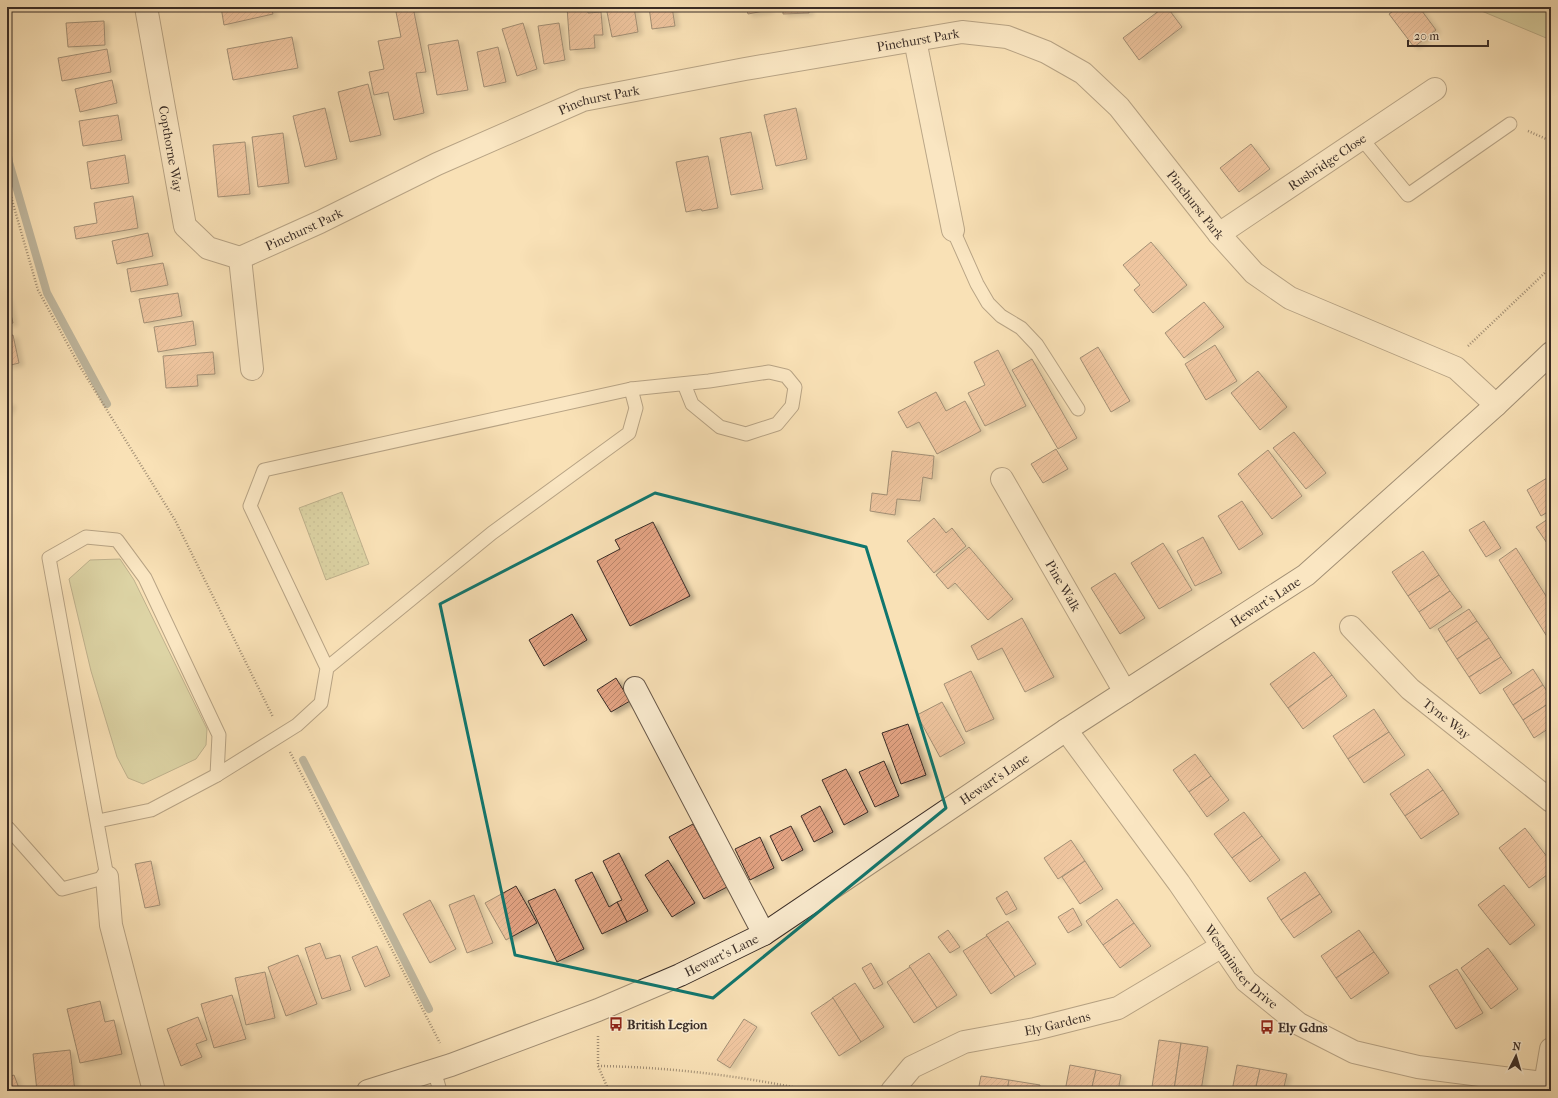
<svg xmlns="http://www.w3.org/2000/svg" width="1558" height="1098" viewBox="0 0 1558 1098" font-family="'IM FELL French Canon',serif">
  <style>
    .green { fill: #bac391; stroke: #7a785c }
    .park { fill: url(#park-dots); stroke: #7a785c }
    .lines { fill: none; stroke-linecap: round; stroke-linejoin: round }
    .stream { stroke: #79827e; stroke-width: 8 }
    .building { fill: url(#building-hatch); stroke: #392c26; filter: url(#shadow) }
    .lane-casing { stroke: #69594a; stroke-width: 15 }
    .street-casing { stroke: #69594a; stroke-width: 24 }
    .secondary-casing { stroke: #392c26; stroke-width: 24 }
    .path { stroke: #392c26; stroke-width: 2.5; stroke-dasharray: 1 2; stroke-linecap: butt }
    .lane { stroke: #fbecd0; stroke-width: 13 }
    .street { stroke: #fbecd0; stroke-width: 22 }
    .secondary { stroke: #fbecd0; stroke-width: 22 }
    .marked { fill: none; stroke: #0f766e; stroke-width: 3; stroke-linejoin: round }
    .labels { text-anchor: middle; stroke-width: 3; stroke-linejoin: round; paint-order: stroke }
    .street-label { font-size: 13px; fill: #392c26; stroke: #fbecd0 }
    .poi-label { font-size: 13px; font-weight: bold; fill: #392c26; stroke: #fbecd0; text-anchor: start }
  </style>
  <defs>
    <pattern id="park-dots" width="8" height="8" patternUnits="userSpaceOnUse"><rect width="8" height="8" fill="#bac391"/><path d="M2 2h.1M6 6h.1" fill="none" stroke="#989f76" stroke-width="1.8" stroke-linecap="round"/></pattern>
    <pattern id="building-hatch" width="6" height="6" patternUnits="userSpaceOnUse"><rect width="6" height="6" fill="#e3a383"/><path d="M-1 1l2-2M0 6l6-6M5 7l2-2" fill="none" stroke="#b9856b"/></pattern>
    <filter id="shadow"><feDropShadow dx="4.5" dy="2.5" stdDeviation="2" flood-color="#0004"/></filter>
  </defs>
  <rect width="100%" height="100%" fill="#f9e1b7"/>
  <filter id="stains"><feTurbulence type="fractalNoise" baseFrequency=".005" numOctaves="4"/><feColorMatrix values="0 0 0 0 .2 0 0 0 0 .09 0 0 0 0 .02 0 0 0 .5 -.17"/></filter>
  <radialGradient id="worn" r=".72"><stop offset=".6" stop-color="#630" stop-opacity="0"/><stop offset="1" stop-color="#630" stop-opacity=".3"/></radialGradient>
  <g class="green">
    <path d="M1472 7H1551V40Z"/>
    <path d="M120 559 134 580 207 729 206 745 196 759 143 784 128 778 117 757 91 671 69 579 90 560Z"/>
  </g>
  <path class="park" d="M342 492 369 564 326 580 299 508Z"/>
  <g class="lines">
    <g class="stream">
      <path d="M7 149 9 162 47 293 107 404"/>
      <path d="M303 760 429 1009"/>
    </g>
  </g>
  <g class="building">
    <path d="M221 7H271L273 14 224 25Z"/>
    <path d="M395 7H413L426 72 416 73 424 113 394 120 388 92 374 95 369 72 384 69 378 41 401 37Z"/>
    <path d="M567 7H587L588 13 601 12 603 35H594L595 48 570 50Z"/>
    <path d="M606 7H634L638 32 612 37Z"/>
    <path d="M649 7H672L675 26 652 29Z"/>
    <path d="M746 7H768L769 10 748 14Z"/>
    <path d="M783 7H809V13L783 14Z"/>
    <path d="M1164 7H1167L1182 27 1139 60 1123 38Z"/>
    <path d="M1399 7H1419L1436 30 1414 47 1389 14Z"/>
    <path d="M104 21 105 45 68 47 66 23Z"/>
    <path d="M523 23 537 69 517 76 502 29Z"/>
    <path d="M559 23 565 60 544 64 538 26Z"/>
    <path d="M292 37 298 68 233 80 227 49Z"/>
    <path d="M458 40 468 90 437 95 428 45Z"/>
    <path d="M498 47 506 82 484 87 477 52Z"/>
    <path d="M107 49 111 72 62 81 58 58Z"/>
    <path d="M112 80 117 103 80 112 75 89Z"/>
    <path d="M368 84 381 135 350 142 338 92Z"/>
    <path d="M325 108 337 159 305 167 293 116Z"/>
    <path d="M796 108 807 159 776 166 764 115Z"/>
    <path d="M118 115 122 140 83 146 79 121Z"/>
    <path d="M751 132 763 189 731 195 720 138Z"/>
    <path d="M283 133 289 183 258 187 252 137Z"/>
    <path d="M245 142 250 194 218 197 213 145Z"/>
    <path d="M1251 144 1270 169 1239 192 1220 168Z"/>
    <path d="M125 155 129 183 91 189 87 162Z"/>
    <path d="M708 156 718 208 702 211 701 209 686 212 676 162Z"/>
    <path d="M133 196 138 228 76 239 74 227 97 223 94 203Z"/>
    <path d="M148 233 153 256 117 264 112 241Z"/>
    <path d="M1151 242 1187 285 1153 313 1134 290 1140 285 1123 265Z"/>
    <path d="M163 263 168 285 131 292 127 269Z"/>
    <path d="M178 293 182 316 144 323 139 299Z"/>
    <path d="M7 297 13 323 7 324Z"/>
    <path d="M1204 302 1224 327 1184 358 1165 333Z"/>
    <path d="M193 321 196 345 158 352 154 327Z"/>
    <path d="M13 335 19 363 7 366V336Z"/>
    <path d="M1215 345 1237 381 1206 400 1185 364Z"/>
    <path d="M1098 347 1130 401 1111 412 1080 358Z"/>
    <path d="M998 350 1026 406 985 426 968 393 985 385 974 362Z"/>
    <path d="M213 352 215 374 197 375 198 386 166 388 163 356Z"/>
    <path d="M1032 359 1077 438 1058 449 1012 370Z"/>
    <path d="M1258 371 1287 407 1260 430 1231 393Z"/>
    <path d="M936 392 946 411 965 401 981 431 937 454 919 422 907 428 898 412Z"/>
    <path d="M7 402 11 404 7 414Z"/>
    <path d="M1294 432 1326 473 1306 489 1273 448Z"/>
    <path d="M1056 449 1068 469 1043 483 1031 464Z"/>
    <path d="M1268 450 1302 496 1272 519 1238 474Z"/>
    <path d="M892 451 934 456 932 479 923 477 920 501 897 499 895 515 870 511 872 493 887 495Z"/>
    <path d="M1547 478 1551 486V510L1541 516 1527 490Z"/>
    <path d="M1242 501 1263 534 1239 550 1218 516Z"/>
    <path d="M1551 517V549L1536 527Z"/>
    <path d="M934 518 946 533 952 528 966 546 934 573 907 541Z"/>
    <path d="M1484 521 1501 548 1486 557 1469 530Z"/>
    <path d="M653 522 690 596 630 626 597 561 620 549 615 540Z"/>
    <path d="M1203 537 1222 573 1195 586 1177 551Z"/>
    <path d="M1163 543 1192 590 1159 609 1131 563Z"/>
    <path d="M969 547 1013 599 988 620 955 583 948 589 936 575Z"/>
    <path d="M1516 548 1551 604V643L1499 560Z"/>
    <path d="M1423 551 1439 575 1408 596 1392 572Z"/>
    <path d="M1115 573 1145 618 1120 634 1091 588Z"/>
    <path d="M1439 575 1450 591 1419 612 1408 596Z"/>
    <path d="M1450 591 1462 607 1430 629 1419 612Z"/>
    <path d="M1469 609 1477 621 1446 642 1438 629Z"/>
    <path d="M572 614 587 640 544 666 529 640Z"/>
    <path d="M1022 618 1054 677 1025 692 1002 648 978 660 971 646Z"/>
    <path d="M1477 621 1489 638 1457 659 1446 642Z"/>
    <path d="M1489 638 1501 657 1469 677 1457 659Z"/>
    <path d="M1314 652 1332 675 1288 708 1270 684Z"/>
    <path d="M1501 657 1512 673 1480 694 1469 677Z"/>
    <path d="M1533 669 1543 685 1513 705 1503 689Z"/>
    <path d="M971 671 994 719 966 732 944 684Z"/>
    <path d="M1332 675 1347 696 1303 729 1288 708Z"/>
    <path d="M616 678 630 701 611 712 597 690Z"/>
    <path d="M1543 685 1551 698V702L1523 720 1513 705Z"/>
    <path d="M942 702 965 743 940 757 917 715Z"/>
    <path d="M1551 702V727L1534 738 1523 720Z"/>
    <path d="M1374 709 1389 732 1348 759 1333 736Z"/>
    <path d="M908 724 926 775 901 784 882 733Z"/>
    <path d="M1389 732 1405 755 1364 783 1348 759Z"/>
    <path d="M1195 754 1211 776 1189 792 1173 770Z"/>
    <path d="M884 761 899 796 875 807 859 772Z"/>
    <path d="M846 769 868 812 844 825 822 780Z"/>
    <path d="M1428 769 1443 790 1405 816 1390 794Z"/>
    <path d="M1211 776 1229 800 1207 817 1189 792Z"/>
    <path d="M1443 790 1459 814 1421 839 1405 816Z"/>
    <path d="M820 806 833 832 814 842 801 816Z"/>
    <path d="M1244 812 1262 836 1232 858 1214 834Z"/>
    <path d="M693 824 727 887 704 899 669 837Z"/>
    <path d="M791 826 803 850 782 861 770 836Z"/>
    <path d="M1525 828 1551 862V872L1529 888 1499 848Z"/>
    <path d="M1262 836 1280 860 1250 882 1232 858Z"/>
    <path d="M760 837 774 868 750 880 735 849Z"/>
    <path d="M1071 840 1085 861 1058 879 1044 858Z"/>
    <path d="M619 853 648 911 627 922 617 902 622 900 603 861Z"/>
    <path d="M668 860 695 903 672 917 645 875Z"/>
    <path d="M151 861 160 905 145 908 135 864Z"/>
    <path d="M1085 861 1103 889 1080 904 1062 877Z"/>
    <path d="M592 872 609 907 617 902 627 922 602 934 575 880Z"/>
    <path d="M1305 872 1320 894 1281 920 1267 898Z"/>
    <path d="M1504 885 1535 925 1510 945 1478 905Z"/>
    <path d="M516 886 537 923 506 940 485 903Z"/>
    <path d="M555 889 584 949 557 962 528 901Z"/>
    <path d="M1007 891 1017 909 1006 915 996 898Z"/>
    <path d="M1320 894 1332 912 1294 938 1281 920Z"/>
    <path d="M474 895 493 943 467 953 449 905Z"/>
    <path d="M1117 899 1134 923 1103 945 1086 921Z"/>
    <path d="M430 900 456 949 430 963 403 914Z"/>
    <path d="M1073 908 1082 925 1068 933 1058 917Z"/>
    <path d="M1008 921 1036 964 1015 977 986 935Z"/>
    <path d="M1134 923 1151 946 1120 968 1103 945Z"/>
    <path d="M948 930 960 947 950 953 938 937Z"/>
    <path d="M1359 930 1374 952 1336 978 1321 956Z"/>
    <path d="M987 936 1015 977 991 994 963 951Z"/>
    <path d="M320 943 326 959 340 955 351 990 322 999 305 948Z"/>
    <path d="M377 946 390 976 365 987 352 957Z"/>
    <path d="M1488 948 1518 989 1491 1009 1461 968Z"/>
    <path d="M1374 952 1389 973 1351 999 1336 978Z"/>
    <path d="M929 953 957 995 937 1008 909 966Z"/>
    <path d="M298 955 317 1004 286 1016 268 967Z"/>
    <path d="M871 963 883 984 874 989 862 968Z"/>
    <path d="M910 967 937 1008 914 1023 887 982Z"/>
    <path d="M1457 969 1483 1013 1456 1029 1429 986Z"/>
    <path d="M265 972 275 1018 246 1025 235 978Z"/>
    <path d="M855 983 884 1027 861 1042 832 998Z"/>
    <path d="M232 995 246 1039 214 1048 201 1004Z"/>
    <path d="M833 998 861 1042 839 1056 811 1013Z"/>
    <path d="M100 1001 105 1022 114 1020 122 1054 80 1063 67 1009Z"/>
    <path d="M198 1017 207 1040 196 1044 202 1057 181 1066 167 1029Z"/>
    <path d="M744 1019 757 1027 730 1068 717 1060Z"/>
    <path d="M1159 1040 1181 1043 1174 1090 1152 1087Z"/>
    <path d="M1181 1043 1208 1047 1201 1091 1174 1090Z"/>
    <path d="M70 1050 75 1091H37L33 1054Z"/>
    <path d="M1070 1065 1096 1070 1091 1091H1065Z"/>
    <path d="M1237 1065 1260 1069 1255 1091H1232Z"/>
    <path d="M1260 1069 1287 1074 1283 1091H1255Z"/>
    <path d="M1096 1070 1121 1075 1118 1091H1091Z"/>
    <path d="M14 1075 20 1091H7V1078Z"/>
    <path d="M981 1076 1009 1080 1007 1091H978Z"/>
    <path d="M1009 1080 1040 1085 1039 1091H1007Z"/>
  </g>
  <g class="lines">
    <defs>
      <g id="lane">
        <path d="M1362 139 1408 195 1510 124"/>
        <path d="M953 230 977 284 988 303 1001 316 1021 328 1037 345 1078 409"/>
        <path d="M631 389 709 381 769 372 786 376 795 387 792 406 777 424 746 434 720 427 692 404 684 384"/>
        <path d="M217 775 297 725 321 703 327 668 250 506 264 470 631 389 636 408 629 433 492 533 327 668"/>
        <path d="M8 828 62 889 107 877 49 558 86 537 117 540 145 578 219 735 217 775 151 810 98 821"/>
        <path d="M434 1070 440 1091"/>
      </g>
      <g id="street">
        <path id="s1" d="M146 7 185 226 208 248 240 258"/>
        <path d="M915 40 953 230"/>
        <path id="s2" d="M1219 234 1435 89"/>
        <path id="s3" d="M240 258 320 222 437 164 583 100 745 69 962 32 1007 37 1046 52 1083 73 1119 107 1219 234 1254 273 1290 298 1456 368 1496 405"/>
        <path d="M240 258 252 369"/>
        <path id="s4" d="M1002 479 1125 692"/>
        <path id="s5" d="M1351 627 1410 689 1551 801"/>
        <path d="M635 688 764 934"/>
        <path id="s6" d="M1066 730 1179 883 1246 981 1299 1024 1354 1052 1418 1067 1551 1084"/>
        <path d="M107 877 111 925 154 1091"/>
        <path d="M1545 1084 1551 1049"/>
        <path id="s7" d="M892 1091 912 1067 964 1042 1035 1029 1118 1008 1222 946"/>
      </g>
      <g id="secondary">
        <path id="s8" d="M368 1091 451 1065 598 1010 680 975 764 934 1066 730 1306 575 1496 405 1551 353"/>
      </g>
    </defs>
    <use href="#lane" class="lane-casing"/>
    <use href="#street" class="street-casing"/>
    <use href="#secondary" class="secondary-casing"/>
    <g class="path">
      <path d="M1528 131 1551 141"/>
      <path d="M7 183 38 290 79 365 175 520 273 717"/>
      <path d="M1468 346 1551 267"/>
      <path d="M290 752 440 1043"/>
      <path d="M598 1036V1066L609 1091"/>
      <path d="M598 1066C670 1067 742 1076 812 1091"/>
    </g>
    <use href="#lane" class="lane"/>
    <use href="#street" class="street"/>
    <use href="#secondary" class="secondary"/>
  </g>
  <path d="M0 0H1558V1098H0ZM655 493 866 547 946 808 713 998 515 955 440 604Z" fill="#f9e1b7" fill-opacity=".55" fill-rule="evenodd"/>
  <path class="marked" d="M655 493 866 547 946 808 713 998 515 955 440 604Z"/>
  <defs>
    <symbol id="bus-bare" viewBox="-9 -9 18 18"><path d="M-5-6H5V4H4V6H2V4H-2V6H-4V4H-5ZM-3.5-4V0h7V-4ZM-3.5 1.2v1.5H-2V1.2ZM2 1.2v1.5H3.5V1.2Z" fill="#8f2418" stroke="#fbecd0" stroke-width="2.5" paint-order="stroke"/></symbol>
  </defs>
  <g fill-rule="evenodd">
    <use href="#bus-bare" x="606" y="1014" width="20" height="20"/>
    <use href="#bus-bare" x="1257" y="1017" width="20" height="20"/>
  </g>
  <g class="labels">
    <g class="street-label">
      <text dy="5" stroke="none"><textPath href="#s3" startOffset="718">Pinehurst Park</textPath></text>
      <text dy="5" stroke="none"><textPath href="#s3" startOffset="393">Pinehurst Park</textPath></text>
      <text dy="5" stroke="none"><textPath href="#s1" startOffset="144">Copthorne Way</textPath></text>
      <text dy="5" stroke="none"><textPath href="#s2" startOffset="130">Rusbridge Close</textPath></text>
      <text dy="5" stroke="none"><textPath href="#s3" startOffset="1066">Pinehurst Park</textPath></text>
      <text dy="5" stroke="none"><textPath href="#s3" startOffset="70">Pinehurst Park</textPath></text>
      <text dy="5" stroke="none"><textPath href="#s4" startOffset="123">Pine Walk</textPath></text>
      <text dy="5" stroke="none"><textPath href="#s8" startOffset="1028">Hewart's Lane</textPath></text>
      <text dy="5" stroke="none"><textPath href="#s5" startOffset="133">Tyne Way</textPath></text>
      <text dy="5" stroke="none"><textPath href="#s8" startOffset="704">Hewart's Lane</textPath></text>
      <text dy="5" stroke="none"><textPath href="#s8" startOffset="379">Hewart's Lane</textPath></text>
      <text dy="5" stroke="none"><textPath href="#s6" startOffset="295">Westminster Drive</textPath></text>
      <text dy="5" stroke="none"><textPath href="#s7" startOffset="184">Ely Gardens</textPath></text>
    </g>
    <g class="poi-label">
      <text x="627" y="1029">British Legion</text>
      <text x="1278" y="1032">Ely Gdns</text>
    </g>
  </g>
  <rect width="1558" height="1098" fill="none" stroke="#f9e1b7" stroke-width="24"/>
  <rect x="8" y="8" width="1542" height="1082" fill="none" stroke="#392c26" stroke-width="2"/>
  <rect x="12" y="12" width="1534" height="1074" fill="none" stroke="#392c26"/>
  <g transform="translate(1516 1056) rotate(5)" stroke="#fbecd0" stroke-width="3" paint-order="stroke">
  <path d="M0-3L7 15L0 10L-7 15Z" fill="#392c26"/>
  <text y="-6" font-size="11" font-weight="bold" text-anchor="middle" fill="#392c26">N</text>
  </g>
  <path d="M1408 40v6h80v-6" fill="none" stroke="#392c26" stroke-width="2"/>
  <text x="1414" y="40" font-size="12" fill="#392c26" stroke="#fbecd0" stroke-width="3" paint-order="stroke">20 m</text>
  <rect width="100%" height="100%" filter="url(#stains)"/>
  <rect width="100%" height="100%" fill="url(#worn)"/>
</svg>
